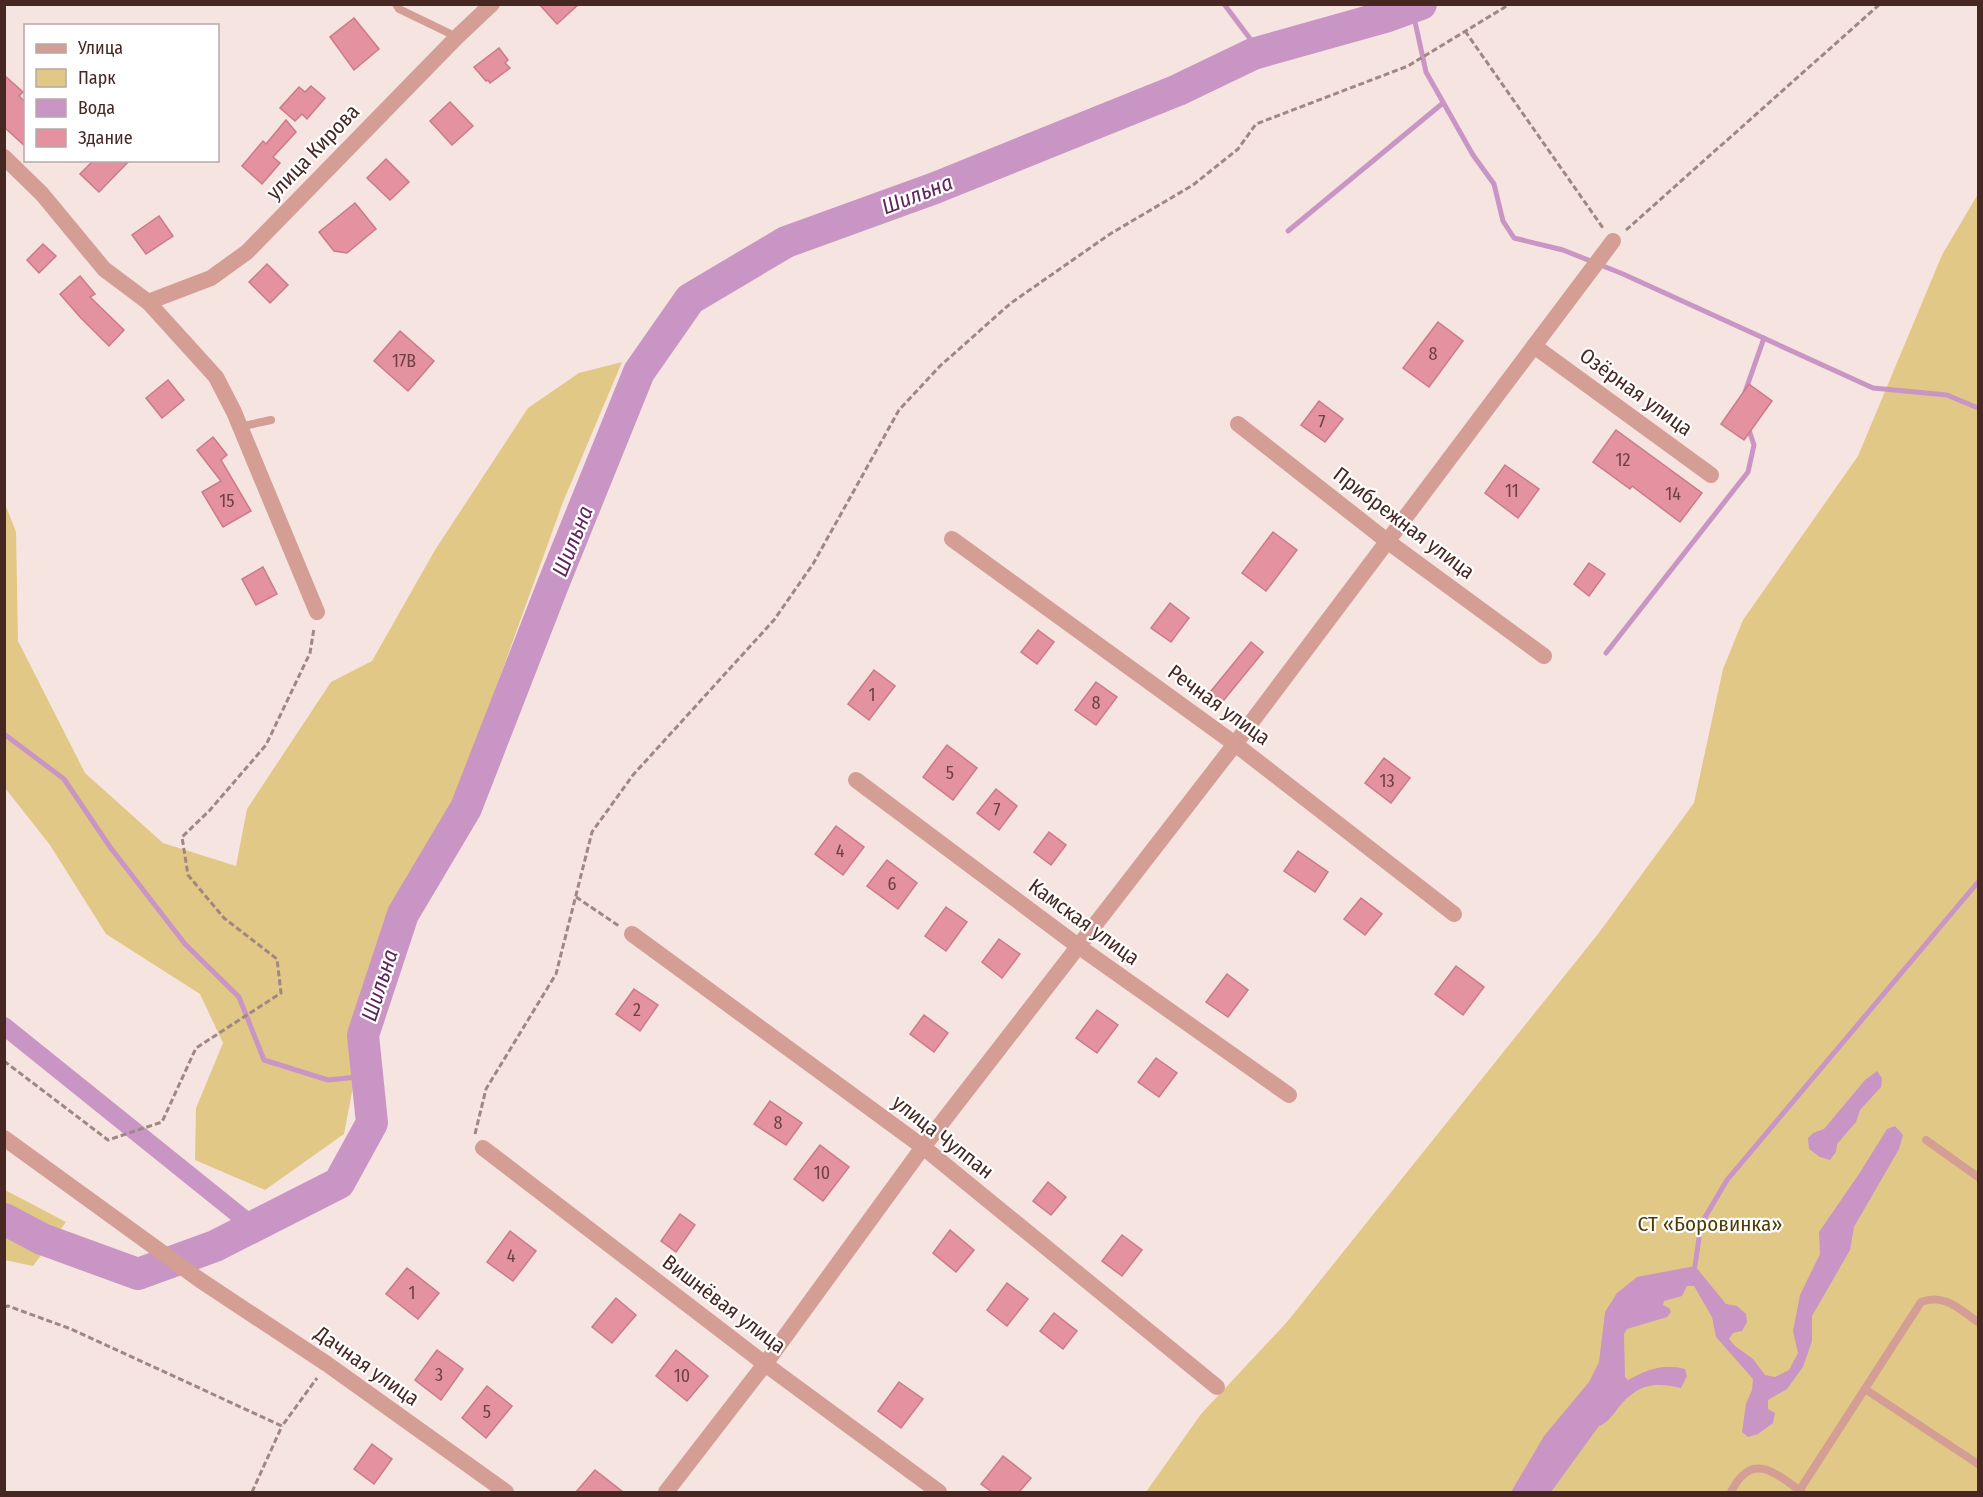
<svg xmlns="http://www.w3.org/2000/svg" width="1983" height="1497" viewBox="0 0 1983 1497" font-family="'Fira Sans Condensed',sans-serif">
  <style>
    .green { fill: #e1c887 }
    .water { fill: #c995c5 }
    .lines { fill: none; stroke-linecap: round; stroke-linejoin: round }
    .stream { stroke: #c995c5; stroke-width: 5 }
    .canal { stroke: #c995c5; stroke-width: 18 }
    .river { stroke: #c995c5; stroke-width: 32 }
    .building { fill: #e4929f; stroke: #cb7b88; stroke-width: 1.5 }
    .path { stroke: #a08782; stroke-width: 3; stroke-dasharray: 6 3; stroke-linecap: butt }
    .lane { stroke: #d49e95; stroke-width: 8 }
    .street { stroke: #d49e95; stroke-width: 16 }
    .labels { text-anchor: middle; stroke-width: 4.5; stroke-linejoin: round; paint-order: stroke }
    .number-label { font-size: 18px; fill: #6e4241 }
    .street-label { font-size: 21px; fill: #472722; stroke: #fff }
    .park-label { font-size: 21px; fill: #4d3c04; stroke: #fff }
    .water-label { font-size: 22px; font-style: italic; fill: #61235e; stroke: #fff }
  </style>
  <rect width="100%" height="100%" fill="#f6e4e0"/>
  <g class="green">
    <path d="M1978 194V1492H1146L1201 1414 1287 1322 1598 934 1694 803 1723 669 1743 620 1858 456 1942 255Z"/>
    <path d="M622 362 563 502 453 807 395 910 363 1035 344 1134 265 1190 195 1160 196 1108 223 1043 200 994 106 934 50 845 5 788V504L16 532 18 641 85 773 163 843 236 866 247 809 331 682 372 661 435 550 528 408 579 373Z"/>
    <path d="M5 1190 66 1222 33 1266 5 1260Z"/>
  </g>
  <g class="water">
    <path d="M1877 1071 1882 1078 1881 1087 1860 1110 1856 1122 1837 1144 1836 1152 1830 1160 1820 1157 1809 1149 1808 1138 1813 1133 1824 1129 1865 1080Z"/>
    <path d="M1895 1126 1903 1135 1899 1149 1854 1227 1850 1250 1812 1316V1341L1803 1367 1787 1389 1768 1400V1409L1775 1413 1773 1423 1758 1434 1748 1437 1742 1432 1746 1404 1752 1390 1753 1379 1716 1337 1712 1317 1694 1286H1687L1682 1296 1664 1301 1663 1305 1669 1308 1671 1312 1667 1317 1627 1329 1624 1334 1625 1377 1628 1380C1647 1370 1663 1363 1685 1369L1687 1376 1681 1388C1651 1381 1635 1386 1616 1411 1611 1417 1607 1423 1599 1426L1551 1492H1511L1544 1436 1589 1382 1599 1362 1605 1312 1617 1293 1637 1277 1695 1266 1726 1304 1737 1306 1746 1314 1747 1322 1742 1331 1733 1333 1729 1339 1735 1346 1753 1359 1765 1375 1775 1377 1789 1370 1798 1353 1793 1331 1800 1295 1820 1254 1819 1232 1859 1174 1887 1129Z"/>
  </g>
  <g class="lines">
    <g class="stream">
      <path d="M1224 4 1260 52"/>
      <path d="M1412 8 1426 72 1473 155 1494 184 1503 221 1514 238 1563 250 1623 274 1873 388 1947 395 1978 408"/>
      <path d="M1288 231 1443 103"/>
      <path d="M1745 392 1764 338"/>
      <path d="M1606 653 1748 472 1754 445 1748 427"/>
      <path d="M4 734 64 779 110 847 185 944 239 997 264 1060 328 1080 367 1076"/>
      <path d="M1695 1266 1701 1224 1727 1180 1978 882"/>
    </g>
    <path class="canal" d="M4 1026 254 1227"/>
    <path class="river" d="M4 1219 42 1239 138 1274 215 1246 339 1183 372 1123 363 1035 403 914 466 808 554 582 639 372 690 299 786 242 935 188 1178 90 1253 54 1388 16 1421 4"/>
  </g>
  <g class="building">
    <path d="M539 4H579L557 24Z"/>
    <path d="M354 18 379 49 354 70 330 37Z"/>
    <path d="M499 48 508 60 505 63 510 68 490 83 488 80 486 81 474 67Z"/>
    <path d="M4 75 23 92 19 96 26 103V147L4 127Z"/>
    <path d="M311 86 325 98 307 119 302 114 295 121 280 108 299 87 305 92Z"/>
    <path d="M450 102 473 126 452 145 430 121Z"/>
    <path d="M286 120 296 132 273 157 280 163 262 184 242 166 263 141 266 144Z"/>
    <path d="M386 159 409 182 390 200 367 178Z"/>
    <path d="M94 160H130L99 192 80 174Z"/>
    <path d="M355 203 376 229 347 253 334 251 319 232Z"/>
    <path d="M159 216 173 236 146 254 132 235Z"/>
    <path d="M43 244 56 256 39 273 27 260Z"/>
    <path d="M267 264 288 285 270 303 249 282Z"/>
    <path d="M80 276 95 294 90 297 124 330 109 346 80 317 60 294Z"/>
    <path d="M1438 322 1463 341 1429 387 1403 368Z"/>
    <path d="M400 331 434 361 408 391 374 361Z"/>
    <path d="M168 380 184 400 162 418 146 398Z"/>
    <path d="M1749 384 1772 401 1744 440 1721 424Z"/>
    <path d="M1319 401 1343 419 1325 442 1301 425Z"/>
    <path d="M1616 430 1702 493 1680 522 1632 486 1630 489 1593 462Z"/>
    <path d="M213 437 227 455 221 460 251 511 223 527 202 492 221 481 197 450Z"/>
    <path d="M1505 465 1539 489 1518 518 1485 493Z"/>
    <path d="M1273 532 1297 550 1266 591 1242 573Z"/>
    <path d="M1589 563 1605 574 1589 596 1574 584Z"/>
    <path d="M263 567 277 594 256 605 242 579Z"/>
    <path d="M1170 603 1189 618 1171 642 1151 628Z"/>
    <path d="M1038 630 1054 642 1037 664 1021 652Z"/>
    <path d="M1251 642 1263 652 1219 706 1207 696Z"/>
    <path d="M874 670 895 686 869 720 848 704Z"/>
    <path d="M1096 682 1117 697 1096 725 1075 710Z"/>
    <path d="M947 745 977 768 953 800 923 777Z"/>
    <path d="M1384 758 1410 778 1391 803 1365 783Z"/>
    <path d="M996 789 1017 806 999 830 977 813Z"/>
    <path d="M836 826 864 847 843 875 815 854Z"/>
    <path d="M1049 832 1066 845 1051 865 1034 852Z"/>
    <path d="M1298 851 1328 872 1315 892 1284 871Z"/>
    <path d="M887 860 917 883 898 909 867 886Z"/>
    <path d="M1361 898 1382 914 1365 935 1344 919Z"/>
    <path d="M946 907 967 922 946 951 925 936Z"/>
    <path d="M999 939 1020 954 1002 978 982 962Z"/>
    <path d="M1456 966 1484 987 1463 1015 1435 994Z"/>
    <path d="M1227 974 1248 990 1228 1017 1206 1002Z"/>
    <path d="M634 989 658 1005 640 1031 616 1014Z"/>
    <path d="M1097 1010 1118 1025 1097 1053 1076 1038Z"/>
    <path d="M924 1015 948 1033 934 1052 910 1034Z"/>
    <path d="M1156 1058 1177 1073 1159 1097 1138 1082Z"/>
    <path d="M770 1101 802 1123 786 1145 754 1124Z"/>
    <path d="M820 1145 849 1167 823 1201 794 1179Z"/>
    <path d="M1048 1182 1066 1197 1051 1215 1033 1201Z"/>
    <path d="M680 1214 695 1225 676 1252 661 1241Z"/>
    <path d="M950 1230 974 1250 956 1272 933 1253Z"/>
    <path d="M510 1231 536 1251 513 1281 487 1262Z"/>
    <path d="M1122 1235 1142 1250 1122 1276 1102 1261Z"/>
    <path d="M407 1268 439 1293 418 1319 386 1294Z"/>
    <path d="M1007 1283 1028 1299 1007 1326 987 1310Z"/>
    <path d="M616 1298 636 1315 612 1343 592 1327Z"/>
    <path d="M1054 1313 1077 1331 1063 1349 1040 1331Z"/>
    <path d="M437 1350 463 1369 441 1400 415 1380Z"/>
    <path d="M676 1350 708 1376 687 1401 656 1376Z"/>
    <path d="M899 1382 923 1399 901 1428 878 1411Z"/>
    <path d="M487 1386 512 1406 486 1438 462 1418Z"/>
    <path d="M372 1444 392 1459 374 1484 354 1469Z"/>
    <path d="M1003 1456 1031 1478 1019 1492H992L981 1484Z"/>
    <path d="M595 1470 623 1492H576Z"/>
  </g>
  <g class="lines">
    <g class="path">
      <path d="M1465 31 1603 228"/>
      <path d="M1626 230 1880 4"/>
      <path d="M576 897 619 926"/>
      <path d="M4 1061 108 1140 162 1122 196 1048 281 993 277 959 224 918 188 875 182 837 210 810 266 745 310 653 314 628"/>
      <path d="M475 1134 486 1089 556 974 592 832 633 775 774 620 813 564 899 410 940 366 1011 303 1110 234 1193 185 1238 149 1256 124 1408 66 1510 4"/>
      <path d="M4 1307 8 1306 71 1329 282 1426 317 1378"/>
      <path d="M252 1492 282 1426"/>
    </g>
    <g class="lane">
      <path d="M396 4 399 9 457 37"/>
      <path d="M239 427 271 420"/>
      <path d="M1926 1140 1978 1177"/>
      <path d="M1865 1389 1978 1464"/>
      <path d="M1799 1491 1921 1302C1945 1293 1959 1309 1978 1322"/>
      <path d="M1731 1492C1734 1487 1737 1480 1742 1476 1761 1456 1785 1481 1802 1492"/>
    </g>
    <g class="street">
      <path d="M4 157 42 194 104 269 148 302 216 377 234 412 317 612"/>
      <path d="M148 302 211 278 247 252 457 37 492 4"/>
      <path d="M1534 346 1711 475"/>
      <path d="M1238 424 1387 541 1544 656"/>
      <path d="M952 539 1235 744 1454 914"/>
      <path d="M856 780 1078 946 1289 1095"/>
      <path d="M632 934 923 1147 1217 1387"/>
      <path d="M4 1138 200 1280 327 1364 506 1492"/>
      <path d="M483 1148 765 1364 939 1492"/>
      <path d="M666 1492 765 1364 923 1147 1235 744 1613 241"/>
    </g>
  </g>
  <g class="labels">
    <g class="number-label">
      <text x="1433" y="360">8</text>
      <text x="404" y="367">17В</text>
      <text x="1322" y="428">7</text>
      <text x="1623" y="466">12</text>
      <text x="1512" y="497">11</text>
      <text x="1673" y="500">14</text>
      <text x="227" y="507">15</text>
      <text x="872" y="701">1</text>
      <text x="1096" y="709">8</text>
      <text x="950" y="779">5</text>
      <text x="1387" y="787">13</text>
      <text x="997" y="816">7</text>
      <text x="840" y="857">4</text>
      <text x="892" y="890">6</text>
      <text x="637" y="1016">2</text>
      <text x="778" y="1129">8</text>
      <text x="822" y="1179">10</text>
      <text x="511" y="1262">4</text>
      <text x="412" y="1299">1</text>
      <text x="439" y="1381">3</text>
      <text x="682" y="1382">10</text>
      <text x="487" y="1418">5</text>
    </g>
    <g class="street-label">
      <text transform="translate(313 152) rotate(-46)" y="7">улица Кирова</text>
      <text transform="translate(1636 392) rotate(36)" y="7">Озёрная улица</text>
      <text transform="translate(1404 523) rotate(37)" y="7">Прибрежная улица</text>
      <text transform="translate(1219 705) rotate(36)" y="7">Речная улица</text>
      <text transform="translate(1084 922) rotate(36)" y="7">Камская улица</text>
      <text transform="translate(943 1137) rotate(38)" y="7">улица Чулпан</text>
      <text transform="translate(724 1304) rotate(37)" y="7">Вишнёвая улица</text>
      <text transform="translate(367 1366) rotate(35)" y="7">Дачная улица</text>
    </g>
    <g class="park-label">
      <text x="1710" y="1231">СТ «Боровинка»</text>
    </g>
    <g class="water-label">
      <text transform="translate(917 194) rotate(-21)" y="8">Шильна</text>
      <text transform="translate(572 541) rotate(-68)" y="8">Шильна</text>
      <text transform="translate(379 985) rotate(-72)" y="8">Шильна</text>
    </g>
  </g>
  <rect width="1983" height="1497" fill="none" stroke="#472722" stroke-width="12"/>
  <rect x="24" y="24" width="195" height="138" fill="#ffffff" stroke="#b5a9a7" stroke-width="1.5"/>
  <rect x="36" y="44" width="30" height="9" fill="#d49e95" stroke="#b5a9a7" stroke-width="1.5"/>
  <text x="78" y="54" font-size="18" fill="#472722">Улица</text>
  <rect x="36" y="69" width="30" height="18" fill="#e1c887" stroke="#b5a9a7" stroke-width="1.5"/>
  <text x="78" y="84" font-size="18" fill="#472722">Парк</text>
  <rect x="36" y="99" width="30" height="18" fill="#c995c5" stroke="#b5a9a7" stroke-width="1.5"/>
  <text x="78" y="114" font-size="18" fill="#472722">Вода</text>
  <rect x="36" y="129" width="30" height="18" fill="#e4929f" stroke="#b5a9a7" stroke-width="1.5"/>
  <text x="78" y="144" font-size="18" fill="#472722">Здание</text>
</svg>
